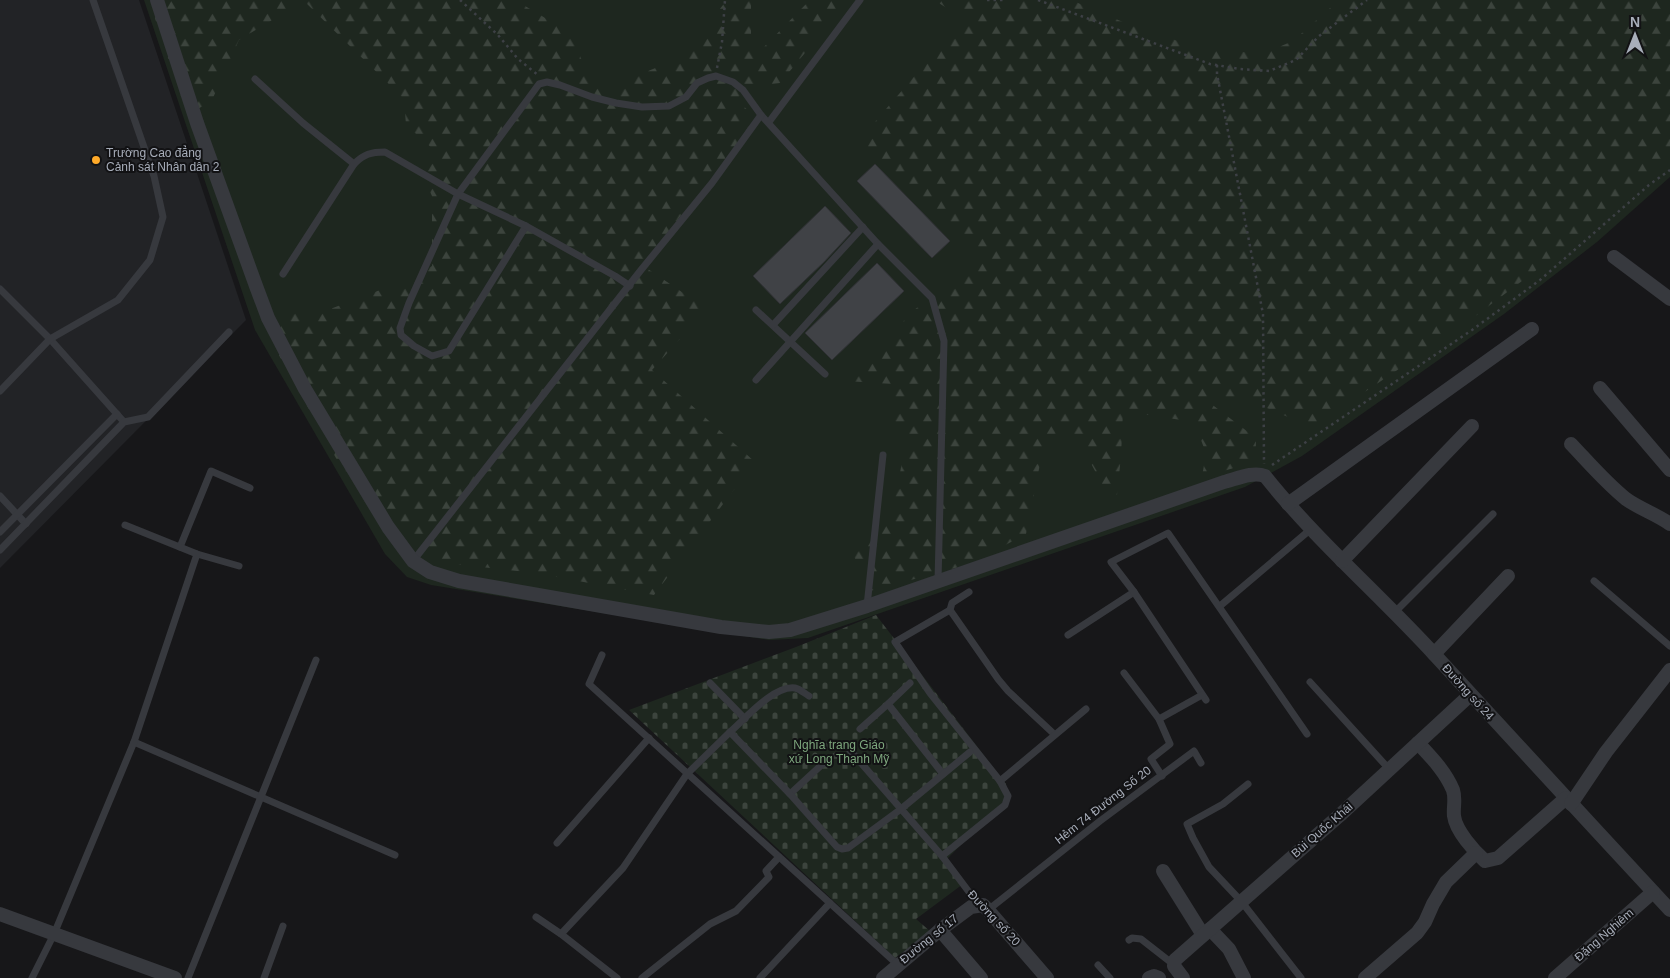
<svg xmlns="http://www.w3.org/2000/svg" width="1670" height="978" viewBox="0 0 1670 978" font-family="Helvetica,sans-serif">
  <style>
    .built { fill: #222326 }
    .green { fill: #1e271f }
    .forest { fill: url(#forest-firs) }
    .cemetery { fill: url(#cemetery-stones) }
    .building { fill: #404246; stroke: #303135 }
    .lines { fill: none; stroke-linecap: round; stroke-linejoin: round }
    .path { stroke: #3d4045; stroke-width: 2.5; stroke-dasharray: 2.5 4; stroke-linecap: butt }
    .lane { stroke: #37393e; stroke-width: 7 }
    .street { stroke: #37393e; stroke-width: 14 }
    .poi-dot { fill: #ffaa29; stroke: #121214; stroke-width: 2 }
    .labels { text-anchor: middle; stroke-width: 4; stroke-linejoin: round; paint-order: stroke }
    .poi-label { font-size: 12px; fill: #a8aeba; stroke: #121214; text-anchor: start }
    .street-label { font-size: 12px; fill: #a8aeba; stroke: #121214 }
    .park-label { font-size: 12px; fill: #7da67d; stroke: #121214 }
  </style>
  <defs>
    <pattern id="forest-firs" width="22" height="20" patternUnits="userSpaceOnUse" patternTransform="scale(1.25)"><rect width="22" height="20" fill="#1e271f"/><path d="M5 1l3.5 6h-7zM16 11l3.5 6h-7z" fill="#3c443d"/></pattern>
    <pattern id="cemetery-stones" width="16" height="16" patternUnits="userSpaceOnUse" patternTransform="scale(1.25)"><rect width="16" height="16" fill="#1e271f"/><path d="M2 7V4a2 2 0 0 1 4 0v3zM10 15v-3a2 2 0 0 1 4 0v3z" fill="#3c443d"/></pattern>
  </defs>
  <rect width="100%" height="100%" fill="#171719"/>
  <path class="built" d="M0 0H139L246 320 0 568Z"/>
  <path class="green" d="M144 0H1670V177L1597 242 1504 314 1302 456 1245 487 808 638 769 640 431 585 407 577 385 554 255 330Z"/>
  <g class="forest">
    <path d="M149 0H515L562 28 575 43 588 76 601 87 624 85 643 73 678 59 704 42 719 10 727 0H751V40L742 41 759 52 810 0H844L814 42 780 83 751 87 736 99 757 119 642 265 707 309 652 370 755 462 654 595 535 573 446 563 419 550 397 528 357 496 255 312 325 311 401 282 432 266V196L421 172 434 150 406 125 404 99 304 1 239 40 212 100 187 116Z"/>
    <path d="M934 0H1071L1130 25 1205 50 1234 52H1253L1274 49 1293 41 1339 0H1670V161L1534 272 1454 332 1317 424 1297 421 1246 399 1224 397 1210 403 1248 432 1256 442 1255 462 1202 477 1206 453 1194 422 1123 411 1121 456 1117 495 1102 484 1087 456 1062 428 1044 444 1026 534 970 564 870 591 851 550 869 532 887 520 896 494 909 425 893 424 890 384 847 381 913 311 982 254 860 139 964 19Z"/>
  </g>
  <path class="cemetery" d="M876 615 1006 784 1007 798 944 862 963 884 916 919 931 932 895 958 629 710 796 647Z"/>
  <g class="building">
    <path d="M875 164 950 241 932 258 857 181Z"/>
    <path d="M825 206 851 233 824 262 780 304 753 276Z"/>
    <path d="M877 263 904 291 832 360 805 333Z"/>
  </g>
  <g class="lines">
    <g class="path">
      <path d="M460 0 498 35 518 59 538 75"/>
      <path d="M987 0H1004"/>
      <path d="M1038 0 1210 64 1240 69 1269 71 1296 60 1319 36 1367 0"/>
      <path d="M1217 65V74L1263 314 1264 464"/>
      <path d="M717 68 722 42 725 0"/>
      <path d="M1272 465 1472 330 1540 280 1649 185 1670 170"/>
    </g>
    <g class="lane">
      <path d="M255 79 303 123 354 164"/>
      <path d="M769 122 860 0"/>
      <path d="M526 226 449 351 432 356 414 346 401 335 400 328 409 303 458 194 539 84 547 82 560 85 592 97 616 103 642 107 669 106 686 97 697 83 708 78 716 76 733 82 743 90 761 115 878 244 932 298 944 341 938 581"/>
      <path d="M283 274 354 164C364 154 371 152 385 152L458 194 526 226 615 276 630 286"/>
      <path d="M0 289 50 339 124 422"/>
      <path d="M756 310 825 374"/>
      <path d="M773 325 863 227"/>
      <path d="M756 380 878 244"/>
      <path d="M0 391 50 339 118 300 150 260 163 217 154 176 93 0"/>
      <path d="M0 496 26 524"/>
      <path d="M0 532 117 414"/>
      <path d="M180 547 211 471 250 488"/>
      <path d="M0 550 124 422 148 417 229 332"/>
      <path d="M197 554 239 566"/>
      <path d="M413 561 641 270 712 183 761 115"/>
      <path d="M1594 581 1670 646"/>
      <path d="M867 606 883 455"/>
      <path d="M1220 606 1311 529"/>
      <path d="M950 610 998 679 1008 691 1054 734"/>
      <path d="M1394 613 1493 514"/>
      <path d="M1068 635 1134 592"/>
      <path d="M602 655 589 684 898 965"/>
      <path d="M1124 673 1159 719"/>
      <path d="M1310 682 1389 769"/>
      <path d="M710 683 745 719"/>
      <path d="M910 683 888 704 943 774"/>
      <path d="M1206 700 1134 592 1111 562 1168 533 1307 734"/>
      <path d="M860 729 888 704"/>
      <path d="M730 732C745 719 774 685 795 688 800 689 804 693 809 696"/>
      <path d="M134 742 395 855"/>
      <path d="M848 748 942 856 978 904"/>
      <path d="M1162 776 1151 759 1170 744 1159 719 1202 695"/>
      <path d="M1000 781 1086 709"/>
      <path d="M1248 784 1223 804 1187 824 1193 838 1209 867 1241 901 1301 978"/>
      <path d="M790 794 828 759"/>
      <path d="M557 843 649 738"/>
      <path d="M942 856 1005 805 1008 796 1000 781 930 693 895 642 950 610 952 603 969 592"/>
      <path d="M988 910 1100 821 1194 751 1201 763"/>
      <path d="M536 917 561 934 617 978"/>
      <path d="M561 934 623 868 687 774 730 732 790 794 837 847 842 849 848 848 901 809 970 752"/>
      <path d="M1129 940 1132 938 1141 939 1173 964"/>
      <path d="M1098 965 1110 978"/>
      <path d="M32 978 54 934 134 742 197 554 125 525"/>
      <path d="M188 978 316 660"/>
      <path d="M264 978 283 926"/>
      <path d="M642 978 710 924 736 911 769 877 766 871 779 857"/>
      <path d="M760 978 830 903"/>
    </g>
    <g class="street">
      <path d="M157 0 197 123 256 286 268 318 305 389 388 527 413 561 430 572 459 581 721 627 769 632 790 630 867 606 1224 482C1236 479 1253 471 1265 476 1316 540 1379 594 1434 654 1513 740 1591 825 1670 910"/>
      <path d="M1614 257 1670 299"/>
      <path d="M1600 388 1670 470"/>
      <path d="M1571 444C1589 463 1606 483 1626 499 1640 509 1656 514 1670 524"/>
      <path d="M1288 504 1532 329"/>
      <path d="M1342 561 1472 426"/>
      <path d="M1434 654 1508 576"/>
      <path d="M1418 743C1431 757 1445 771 1453 790 1456 799 1453 807 1454 816 1456 831 1474 851 1485 861L1498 858 1566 798"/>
      <path d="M1571 804 1606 752 1670 670"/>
      <path d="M1163 871 1203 935"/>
      <path d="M0 914 175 978"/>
      <path d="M1210 929 1229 949 1244 978"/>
      <path d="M940 930 981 978"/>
      <path d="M883 978 940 930 971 907 983 905 988 910 1047 978"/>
      <path d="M1149 978 1154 976 1159 978"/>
      <path d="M1183 978 1174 966 1175 960 1340 815 1470 695"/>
      <path d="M1365 978 1417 933 1425 922 1433 904 1446 882 1476 853"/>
      <path d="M1555 978 1653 892"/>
    </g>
  </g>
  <circle class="poi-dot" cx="96" cy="160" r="5"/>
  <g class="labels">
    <g class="poi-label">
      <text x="106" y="157">Trường Cao đẳng<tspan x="106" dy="14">Cảnh sát Nhân dân 2</tspan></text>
    </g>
    <g class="street-label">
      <text transform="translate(1468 692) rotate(48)" y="4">Đường số 24</text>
      <text transform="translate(1103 805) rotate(-38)" y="4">Hẻm 74 Đường Số 20</text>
      <text transform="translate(1322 830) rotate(-41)" y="4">Bùi Quốc Khái</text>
      <text transform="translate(994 918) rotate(47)" y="4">Đường số 20</text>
      <text transform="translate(1604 935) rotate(-41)" y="4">Đặng Nghiêm</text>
      <text transform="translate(929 939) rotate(-39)" y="4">Đường số 17</text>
    </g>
    <g class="park-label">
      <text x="839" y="749">Nghĩa trang Giáo<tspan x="839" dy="14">xứ Long Thạnh Mỹ</tspan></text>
    </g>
  </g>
  <g transform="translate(1635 35)" stroke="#121214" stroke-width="4" paint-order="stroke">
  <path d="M0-4L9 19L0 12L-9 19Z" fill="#a8aeba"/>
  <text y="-8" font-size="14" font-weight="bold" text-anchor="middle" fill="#a8aeba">N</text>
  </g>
</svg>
